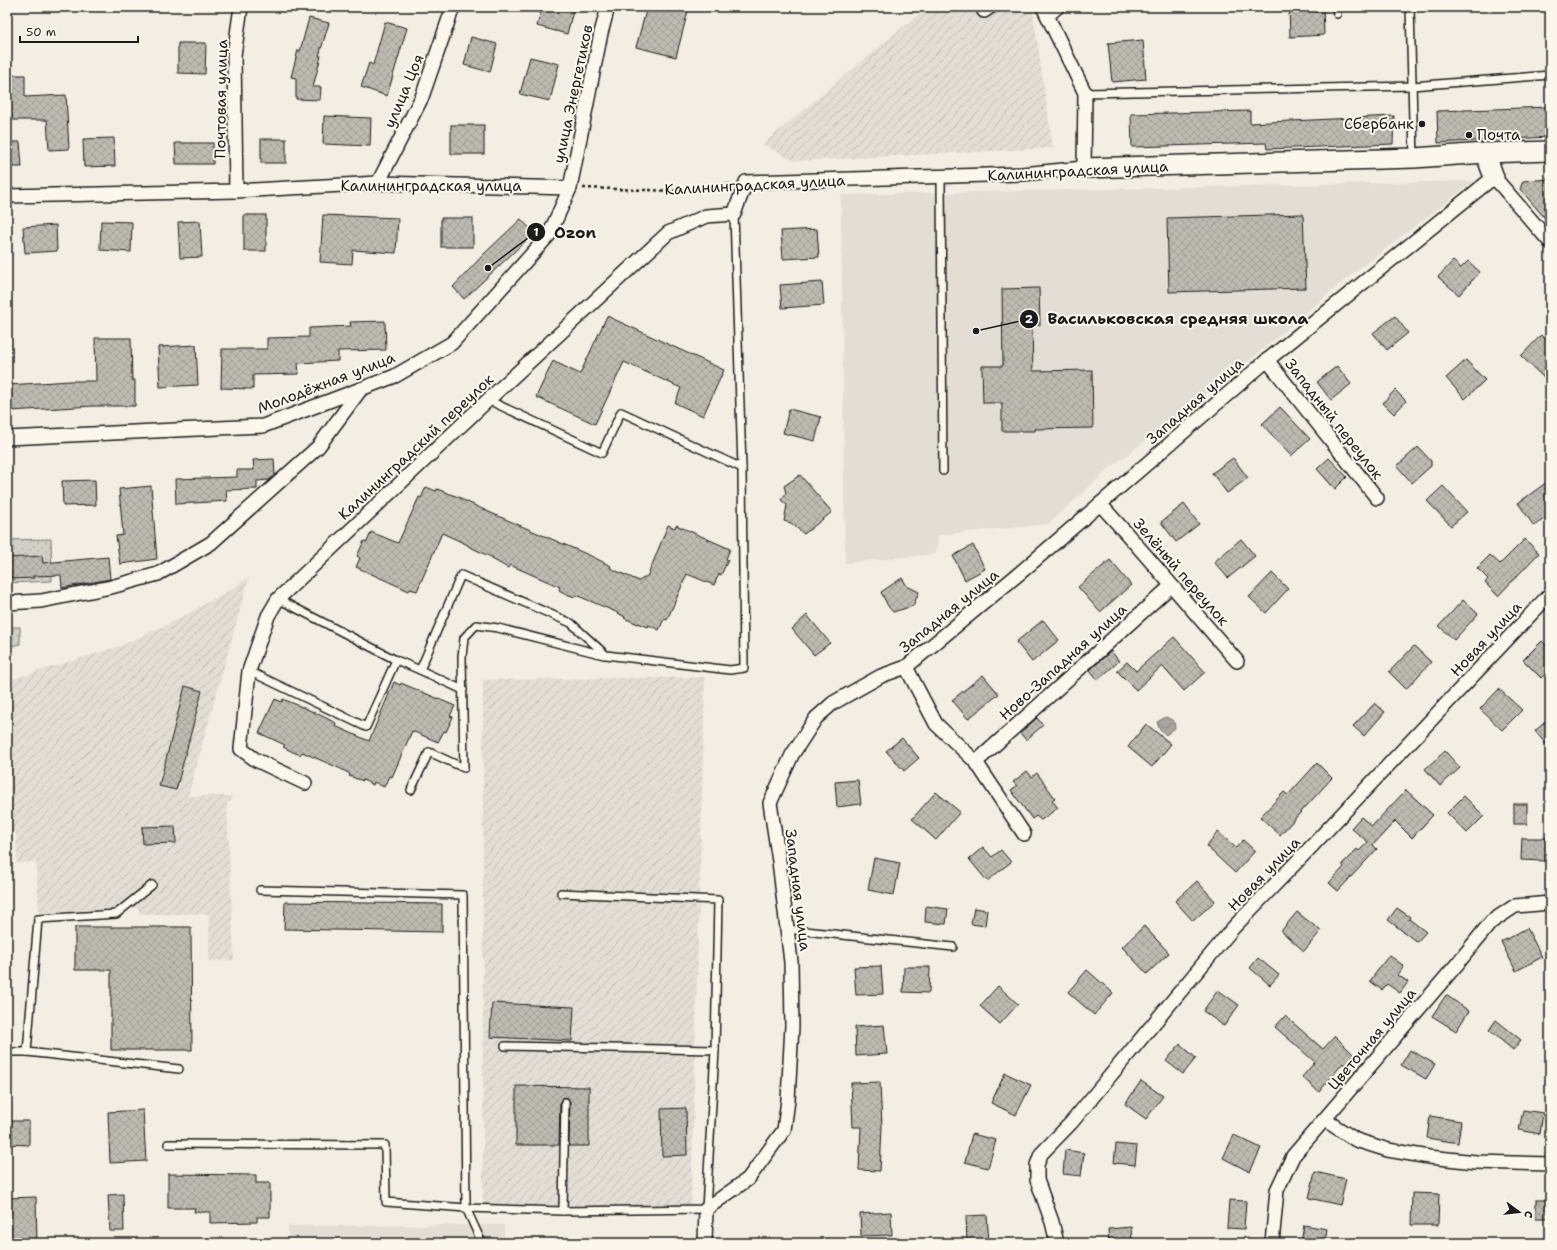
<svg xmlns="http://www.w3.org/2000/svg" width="1557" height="1250" viewBox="0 0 1557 1250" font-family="'Shantell Sans',sans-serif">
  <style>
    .built { fill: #e2ded5 }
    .industrial { fill: url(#industrial-furrows) }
    .garden { fill: url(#garden-dots); stroke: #777671 }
    .water { fill: url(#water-waves); stroke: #716f6b }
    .building { fill: url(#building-cross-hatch); stroke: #1c1c1c }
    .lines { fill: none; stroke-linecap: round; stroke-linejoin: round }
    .lane-casing { stroke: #1c1c1c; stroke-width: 10 }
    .street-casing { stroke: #1c1c1c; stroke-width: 16 }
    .secondary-casing { stroke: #1c1c1c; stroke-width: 22 }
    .path { stroke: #1c1c1c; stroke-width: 2.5; stroke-dasharray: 3 3; stroke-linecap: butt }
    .lane { stroke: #fbf7ec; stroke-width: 7 }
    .street { stroke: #fbf7ec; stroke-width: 13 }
    .secondary { stroke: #fbf7ec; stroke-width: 19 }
    .poi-dot { fill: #1c1c1c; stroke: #fbf7ec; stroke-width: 1.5 }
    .labels { text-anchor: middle; stroke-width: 4; stroke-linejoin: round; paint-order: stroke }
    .street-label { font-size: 15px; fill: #1c1c1c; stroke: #fbf7ec }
    .poi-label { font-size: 15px; fill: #1c1c1c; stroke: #fbf7ec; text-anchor: end }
    .leader { fill: none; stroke: #1c1c1c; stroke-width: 1.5 }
    .callout-dot { fill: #1c1c1c; stroke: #fbf7ec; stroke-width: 1.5 }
    .mark-label { font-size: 12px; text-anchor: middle; font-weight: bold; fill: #fff }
    .callout-label { font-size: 16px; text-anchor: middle; font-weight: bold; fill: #1c1c1c; stroke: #fbf7ec; stroke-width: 4; stroke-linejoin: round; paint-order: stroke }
  </style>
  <defs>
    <pattern id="industrial-furrows" width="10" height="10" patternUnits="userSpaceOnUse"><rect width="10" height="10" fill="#e2ded5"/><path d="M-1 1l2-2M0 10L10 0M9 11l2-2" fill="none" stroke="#c1beb6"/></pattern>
    <pattern id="garden-dots" width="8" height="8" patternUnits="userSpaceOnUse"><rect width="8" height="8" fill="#d2cfc6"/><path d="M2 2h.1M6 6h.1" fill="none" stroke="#b4b1aa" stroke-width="1.8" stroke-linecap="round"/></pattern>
    <pattern id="water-waves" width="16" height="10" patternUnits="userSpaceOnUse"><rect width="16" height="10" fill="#a9a6a0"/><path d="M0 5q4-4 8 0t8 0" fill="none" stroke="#898682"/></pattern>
    <pattern id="building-cross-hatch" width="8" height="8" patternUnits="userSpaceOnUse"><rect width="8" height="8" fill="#bdbab1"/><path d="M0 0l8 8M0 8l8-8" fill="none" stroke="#a29f98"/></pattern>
  </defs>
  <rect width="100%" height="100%" fill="#f2eee4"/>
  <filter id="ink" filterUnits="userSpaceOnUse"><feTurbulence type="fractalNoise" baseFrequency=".025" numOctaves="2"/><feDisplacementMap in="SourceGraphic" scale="8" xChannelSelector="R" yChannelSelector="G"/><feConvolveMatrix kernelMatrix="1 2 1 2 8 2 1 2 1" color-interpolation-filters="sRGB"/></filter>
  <g filter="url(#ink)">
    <g class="built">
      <path d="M1474 181 1346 279 1244 365 1111 467 1048 524 938 535 936 554 845 563 841 195Z"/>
      <path d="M504 1225V1243H288V1226Z"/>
    </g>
    <g class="industrial">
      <path d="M927 7H1032L1053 148 794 161 763 144Z"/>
      <path d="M249 577 188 796H232L231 802H227L234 960 209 961V914H140L138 908 39 913 36 862 17 863 16 833H7V681L120 646 173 622 230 590Z"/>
      <path d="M705 677 691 1206 483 1207V680Z"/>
    </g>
    <g class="garden">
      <path d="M51 539 52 581 7 583V540Z"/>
      <path d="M7 627H20V644L7 647Z"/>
    </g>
    <path class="water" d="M1166 717 1174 721 1175 728 1166 735 1159 728 1157 722Z"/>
    <g class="building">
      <path d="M542 7H574L567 34 537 26Z"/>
      <path d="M647 7H689L676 57 636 47Z"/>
      <path d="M1289 7H1323L1324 35 1290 37Z"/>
      <path d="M309 18 329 23 319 56H321L313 87H321L320 100 296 99V78L291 77 298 50 300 51Z"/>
      <path d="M385 22 407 28 387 96 361 87 369 63 373 65Z"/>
      <path d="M471 37 497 44 490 72 464 65Z"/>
      <path d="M1143 40 1146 79 1112 82 1108 43Z"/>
      <path d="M178 43H206L205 74 178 73Z"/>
      <path d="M530 57 559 64 550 101 520 94Z"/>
      <path d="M10 75H25V97L66 95 69 149 49 150 47 120H10Z"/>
      <path d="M1550 107V137L1438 143 1437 111Z"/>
      <path d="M1250 111V123L1394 116 1393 144 1267 149 1266 143 1132 147 1131 114Z"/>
      <path d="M324 116 371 118 370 146 323 144Z"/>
      <rect x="451" y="125" width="33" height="29"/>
      <path d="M114 138 115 166 84 167 83 139Z"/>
      <rect x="261" y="139" width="25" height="24"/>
      <path d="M7 142H20L22 167H7Z"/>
      <path d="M175 143H213V164H176Z"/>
      <path d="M1550 179V224L1520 189 1523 181Z"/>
      <path d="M1303 214 1306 288 1169 292 1167 218Z"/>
      <rect x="244" y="215" width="22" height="36"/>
      <path d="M323 215 398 218 396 253 353 250 352 264 320 262Z"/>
      <rect x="441" y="218" width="32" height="29"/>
      <path d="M521 219 534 233 464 299 453 287 485 253Z"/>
      <path d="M101 221 132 222 131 252 100 250Z"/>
      <path d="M200 221 202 257 180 258 178 222Z"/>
      <path d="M56 225 57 251 25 253 23 227Z"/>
      <path d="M817 229 819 257 783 259 781 231Z"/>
      <path d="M1453 261 1461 268 1468 261 1480 272 1459 295 1438 277Z"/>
      <path d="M822 282 824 305 782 308 780 285Z"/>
      <path d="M1039 288 1040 325H1032L1033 371 1092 370 1093 428 1035 429V431H1002V403H983L982 366H1003L1002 289Z"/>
      <path d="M607 316 724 370 703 416 675 403 681 388 624 362 595 424 536 397 553 361 580 374Z"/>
      <path d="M1395 316 1408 333 1387 350 1373 333Z"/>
      <path d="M385 321 386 350 338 351V361L298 363 299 374 253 375V389L221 388 222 349H267V338L309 337V328L351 326 350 322Z"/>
      <path d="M1541 335 1550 344V371L1544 378 1521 356Z"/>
      <path d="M95 338H131L132 380H135V406H93L10 411 8 385 70 381H96Z"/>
      <path d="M196 345 198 385 160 387 158 347Z"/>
      <path d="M1466 360 1485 380 1465 399 1446 378Z"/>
      <path d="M1337 366 1351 384 1331 400 1317 382Z"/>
      <path d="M1395 390 1406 401 1394 414 1383 403Z"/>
      <path d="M1280 407 1310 439 1291 456 1262 424Z"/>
      <path d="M789 409 821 417 815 441 783 433Z"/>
      <path d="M1418 447 1431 461V466L1412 483 1397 466Z"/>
      <path d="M1233 458 1248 478 1227 493 1212 473Z"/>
      <path d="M1329 458 1347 477 1335 489 1317 469Z"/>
      <path d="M274 459 275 475 269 480 257 481V489L226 490 227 501 176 504 175 479 237 477V470H254L253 460Z"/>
      <path d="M800 475 832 512 804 534 791 523 784 521 787 505 781 500 786 493 784 486Z"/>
      <path d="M95 480 96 505 63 506 62 481Z"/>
      <path d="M1550 480V515L1534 526 1518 503Z"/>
      <path d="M151 486 157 559 120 564 116 536 123 535 119 489Z"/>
      <path d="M1443 486 1467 512 1451 526 1427 501Z"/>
      <path d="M426 487 436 491 437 489 461 498V499L491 513 591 556 611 566 610 568 621 573 639 581 648 575 668 525 675 528 676 525 730 549 726 559 728 560 721 575 719 574 714 585 687 574 667 620 664 619 659 630 649 625 648 627 638 623V624L624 618 625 617 616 612 576 595 575 597 566 594 559 590 560 587 510 565 508 568 492 559 493 558 468 546V545L442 533 417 591 410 589 409 591 356 567 360 558 357 556 364 541 367 542 371 532 398 543 419 497 421 498Z"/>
      <path d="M1184 504 1199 524 1176 542 1161 522Z"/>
      <path d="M1241 539 1255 556 1228 578 1214 562Z"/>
      <path d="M1525 539 1539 553 1498 596 1485 583 1488 579 1477 568 1490 555 1500 564Z"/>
      <path d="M973 545 985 569 965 580 953 556Z"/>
      <path d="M42 556 43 563 108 557 110 579 62 588 61 575 33 576 34 578 12 579V577H7V558Z"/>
      <path d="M1110 560 1131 585 1100 612 1078 587Z"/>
      <path d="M1272 573 1288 589 1266 613 1249 597Z"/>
      <path d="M902 578 907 586 919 592 913 606 893 612 888 606 881 592Z"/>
      <path d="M1463 600 1478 614 1454 640 1439 626Z"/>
      <path d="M807 615 830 643 814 655 792 629Z"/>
      <path d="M1043 620 1059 640 1032 662 1016 642Z"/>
      <path d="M1174 637 1205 672 1184 691 1162 666 1136 690 1117 671 1127 662 1136 671Z"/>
      <path d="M1542 641 1550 649V670L1541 678 1523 660Z"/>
      <path d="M1414 646 1431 662 1406 689 1389 672Z"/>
      <path d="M1111 651 1119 661 1098 680 1090 670Z"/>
      <path d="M983 675 999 694 968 719 952 700Z"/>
      <path d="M394 682 400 685 401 683 455 706 450 716 453 717 446 732 444 731 438 742 412 731 392 777 389 776 384 787 374 782 373 785 363 780V781L349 776 350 774 341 769 302 752 300 755 293 752 283 747 285 745 259 733 275 699 282 702 283 699 316 713 336 723 335 726 369 741Z"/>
      <path d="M185 686 202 691 176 790 159 786Z"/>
      <path d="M1499 689 1522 710 1502 730 1480 709Z"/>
      <path d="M1375 703 1385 712 1364 736 1353 726Z"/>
      <path d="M1037 718 1043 725 1026 740 1020 733Z"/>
      <path d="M1550 718V749L1535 731Z"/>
      <path d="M1146 724 1171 744 1152 767 1128 747Z"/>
      <path d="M902 738 919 758 904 771 886 751Z"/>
      <path d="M1445 751 1460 768 1440 786 1425 769Z"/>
      <path d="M1317 763 1332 778 1280 835 1260 817 1284 792 1288 795Z"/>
      <path d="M1027 771 1032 777 1037 773 1055 798 1052 800 1058 808 1041 820 1036 816 1032 819 1011 790 1017 786 1013 782Z"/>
      <path d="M858 780 861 804 837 807 835 782Z"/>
      <path d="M1406 790 1433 815 1412 838 1395 821 1373 845 1377 849 1338 891 1329 883 1344 867 1342 864 1357 849 1359 851 1368 842 1351 828 1361 817 1372 826Z"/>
      <path d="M936 792 960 812 936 840 912 819Z"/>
      <path d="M1464 796 1484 816 1467 833 1447 813Z"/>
      <rect x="1514" y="804" width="13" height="20"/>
      <path d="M175 826 176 843 143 844 142 827Z"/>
      <path d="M1218 832 1236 848 1243 840 1255 851 1235 873 1206 846Z"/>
      <path d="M1522 838H1546V861L1521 860Z"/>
      <path d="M983 847 992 857 1001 850 1011 862 987 881 969 859Z"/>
      <path d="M874 858 900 863 894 895 868 890Z"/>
      <path d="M1197 881 1215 901 1193 921 1175 901Z"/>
      <path d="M285 902 442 904V932L284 929Z"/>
      <path d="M926 906 948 909 946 924 925 922Z"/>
      <path d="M974 908 987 910 985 926 971 924Z"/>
      <path d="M1397 908 1410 917 1409 919 1426 932 1417 942 1388 920Z"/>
      <path d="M1297 912 1321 931 1304 951 1281 931Z"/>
      <path d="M1144 926 1169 953 1147 974 1122 947Z"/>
      <path d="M75 927H191L192 1050H111V970H75Z"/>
      <path d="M1527 928 1542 957 1516 971 1501 942Z"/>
      <path d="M1389 955 1404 966 1398 975 1408 982 1400 993 1387 984 1382 990 1370 981Z"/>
      <path d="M1258 958 1279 975 1270 985 1250 968Z"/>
      <path d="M881 966 883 994 856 995 854 967Z"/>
      <path d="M904 967H930L929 993 903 992Z"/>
      <path d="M1087 970 1113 993 1094 1015 1068 992Z"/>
      <path d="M998 986 1018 1004 1000 1024 980 1006Z"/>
      <path d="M1218 990 1239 1005 1224 1026 1203 1011Z"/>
      <path d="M1446 995 1469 1011 1456 1031 1432 1016Z"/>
      <path d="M492 1003 574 1007 572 1041 490 1037Z"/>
      <path d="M1285 1016 1323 1049 1335 1036 1355 1056 1345 1066 1343 1063 1319 1092 1302 1077 1315 1062 1275 1027Z"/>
      <path d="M1496 1020 1521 1040 1513 1050 1489 1030Z"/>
      <path d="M884 1025 887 1054 856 1056 855 1027Z"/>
      <path d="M1180 1044 1196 1058 1183 1074 1166 1061Z"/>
      <path d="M1410 1050 1435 1064 1426 1079 1401 1065Z"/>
      <path d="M1005 1073 1031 1085 1016 1115 991 1103Z"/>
      <path d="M1141 1081 1163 1096 1146 1119 1125 1104Z"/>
      <path d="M880 1082 882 1127 880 1171 859 1170 861 1127H853L851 1083Z"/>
      <path d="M516 1086 589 1087V1146H569L570 1102 568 1098 565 1097 561 1099 560 1102 559 1145H516Z"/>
      <path d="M686 1108 687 1155 662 1156 661 1109Z"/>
      <path d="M143 1110 146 1161 110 1163 108 1112Z"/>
      <path d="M1523 1110 1543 1113 1540 1134 1519 1130Z"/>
      <path d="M1430 1116 1461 1121 1458 1143 1427 1138Z"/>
      <path d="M7 1121H29V1145L7 1144Z"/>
      <path d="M972 1134 996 1140 988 1168 965 1162Z"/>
      <path d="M1234 1135 1261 1148 1250 1172 1223 1158Z"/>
      <path d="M1116 1144 1137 1146 1135 1165 1114 1163Z"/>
      <path d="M1065 1150 1084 1153 1081 1176 1063 1174Z"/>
      <path d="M1315 1172 1346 1179 1340 1205 1309 1198Z"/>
      <path d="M168 1174 256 1175V1183H270V1217H257V1222L210 1223V1212H194L195 1208H168Z"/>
      <path d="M1412 1193 1439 1194 1438 1225H1411Z"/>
      <path d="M123 1194 124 1231H110L108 1195Z"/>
      <path d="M36 1197 37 1243H7V1198Z"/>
      <path d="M1229 1200 1246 1201 1244 1229 1227 1228Z"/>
      <rect x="1536" y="1200" width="14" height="18"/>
      <path d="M891 1212 892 1235 861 1236 860 1214Z"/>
      <path d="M987 1215 989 1243H967L966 1216Z"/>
      <path d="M1304 1225 1327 1229 1325 1243H1301Z"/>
      <path d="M1131 1227 1132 1243H1109L1108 1229Z"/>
    </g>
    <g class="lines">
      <defs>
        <g id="lane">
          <path d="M1336 7 1337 14"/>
          <path d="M1410 7 1414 158"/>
          <path d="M1049 18 1062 7"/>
          <path d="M1085 93 1412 86 1550 75"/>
          <path d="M941 177 943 471"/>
          <path d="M488 400 602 453 621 412 742 468"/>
          <path d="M278 599 396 660 420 670 461 575 571 623 606 655 730 670 744 668 742 468 734 214"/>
          <path d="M420 670 463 690"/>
          <path d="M249 671 366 727 396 660"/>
          <path d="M411 790 429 752 464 768 462 657 464 638 476 625 498 628 604 655"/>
          <path d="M260 890 463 895 466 1208 563 1211 706 1209 715 1050 718 900 561 893"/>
          <path d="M787 929 953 947"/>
          <path d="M505 1046 715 1050"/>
          <path d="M7 1052H27L179 1069"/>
          <path d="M27 1052 38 919 116 914 152 885"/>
          <path d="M168 1144 385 1145 386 1202 466 1208 482 1243"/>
          <path d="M563 1211 565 1102"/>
        </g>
        <g id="street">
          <path d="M984 11 990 7"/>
          <path d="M378 183 422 97 453 7"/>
          <path d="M236 191 234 55 241 7"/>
          <path d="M7 196 236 191 378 183 570 188"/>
          <path d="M1267 360 1377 498"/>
          <path d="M7 438 263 426 395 376 452 343 549 235 570 188 601 33 608 7"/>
          <path d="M1100 504C1147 555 1191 609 1237 661"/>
          <path d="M7 603 41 601 111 587 158 574 211 543 318 447 361 389"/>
          <path d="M906 667 936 724 976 762 1024 834"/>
          <path d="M976 762 1171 586"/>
          <path d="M305 783 256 760 241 749 249 671 268 616 278 599 488 400 668 233 706 216 734 214 746 182 1022 174 1084 168 1085 93 1043 7"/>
          <path d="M1325 1120 1356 1140 1388 1150 1429 1157 1476 1162 1550 1164"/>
          <path d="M705 1243 706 1209 748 1179 784 1130 788 1100 792 1026 791 962 779 861 770 803 792 755 816 718 833 703 881 676 906 667 1021 572 1265 362 1494 177 1550 242"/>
          <path d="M1057 1243 1052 1222 1037 1180V1165L1041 1154 1071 1123 1233 928 1311 847 1550 594"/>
          <path d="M1272 1243 1277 1190 1293 1156 1458 963 1491 922 1515 906 1550 903"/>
        </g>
        <g id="secondary">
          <path d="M1485 153 1494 177"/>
          <path d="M1084 168 1414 158 1485 153 1550 151"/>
        </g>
      </defs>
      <use href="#lane" class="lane-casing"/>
      <use href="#street" class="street-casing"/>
      <use href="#secondary" class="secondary-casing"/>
      <path class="path" d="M583 188 677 191 730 184"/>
      <use href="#lane" class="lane"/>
      <use href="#street" class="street"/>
      <use href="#secondary" class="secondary"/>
    </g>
  </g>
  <g class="poi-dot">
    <circle cx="1422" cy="124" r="4"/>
    <circle cx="1469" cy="135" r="4"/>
  </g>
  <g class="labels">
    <g class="street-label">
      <text transform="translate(404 91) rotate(-67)" y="5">улица Цоя</text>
      <text transform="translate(573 94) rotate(-78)" y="5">улица Энергетиков</text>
      <text transform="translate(221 99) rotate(-89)" y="5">Почтовая улица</text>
      <text transform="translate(1078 171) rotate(-3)" y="5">Калининградская улица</text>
      <text transform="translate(755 185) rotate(-3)" y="5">Калининградская улица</text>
      <text x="431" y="191">Калининградская улица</text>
      <text transform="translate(326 383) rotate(-21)" y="5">Молодёжная улица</text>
      <text transform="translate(1195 401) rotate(-41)" y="5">Западная улица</text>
      <text transform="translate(1334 419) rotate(52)" y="5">Западный переулок</text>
      <text transform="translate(416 447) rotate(-43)" y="5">Калининградский переулок</text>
      <text transform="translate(1181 572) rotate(49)" y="5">Зелёный переулок</text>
      <text transform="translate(949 611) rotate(-39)" y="5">Западная улица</text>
      <text transform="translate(1486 639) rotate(-47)" y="5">Новая улица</text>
      <text transform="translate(1063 662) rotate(-42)" y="5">Ново-Западная улица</text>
      <text transform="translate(1264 874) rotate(-46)" y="5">Новая улица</text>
      <text transform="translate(798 890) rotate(83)" y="5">Западная улица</text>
      <text transform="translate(1372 1039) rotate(-50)" y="5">Цветочная улица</text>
    </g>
    <g class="poi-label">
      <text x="1414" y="129">Сбербанк</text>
      <text x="1477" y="140" text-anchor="start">Почта</text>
    </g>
  </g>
  <path class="leader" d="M488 268L536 232M976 331L1029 319"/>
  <g class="callout-dot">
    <circle cx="488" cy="268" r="4"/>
    <circle cx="976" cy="331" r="4"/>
    <circle cx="536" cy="232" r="10"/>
    <circle cx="1029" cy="319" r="10"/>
  </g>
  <g class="mark-label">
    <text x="536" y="236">1</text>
    <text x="1029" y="323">2</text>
  </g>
  <g class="callout-label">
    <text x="575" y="238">Ozon</text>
    <text x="1178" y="324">Васильковская средняя школа</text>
  </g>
  <rect width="1557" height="1250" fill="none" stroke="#fbf7ec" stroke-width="24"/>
  <rect x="12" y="12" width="1533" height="1226" fill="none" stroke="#1c1c1c" stroke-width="1.5" filter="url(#ink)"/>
  <g transform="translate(1519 1212) rotate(105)" stroke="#fbf7ec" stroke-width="3" paint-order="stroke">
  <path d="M0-3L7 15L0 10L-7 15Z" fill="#1c1c1c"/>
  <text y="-6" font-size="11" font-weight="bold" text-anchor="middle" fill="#1c1c1c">С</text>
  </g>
  <path d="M20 36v6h118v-6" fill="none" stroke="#1c1c1c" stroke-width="2"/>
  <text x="26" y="36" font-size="12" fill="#1c1c1c" stroke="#fbf7ec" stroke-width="3" paint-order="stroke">50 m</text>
</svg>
